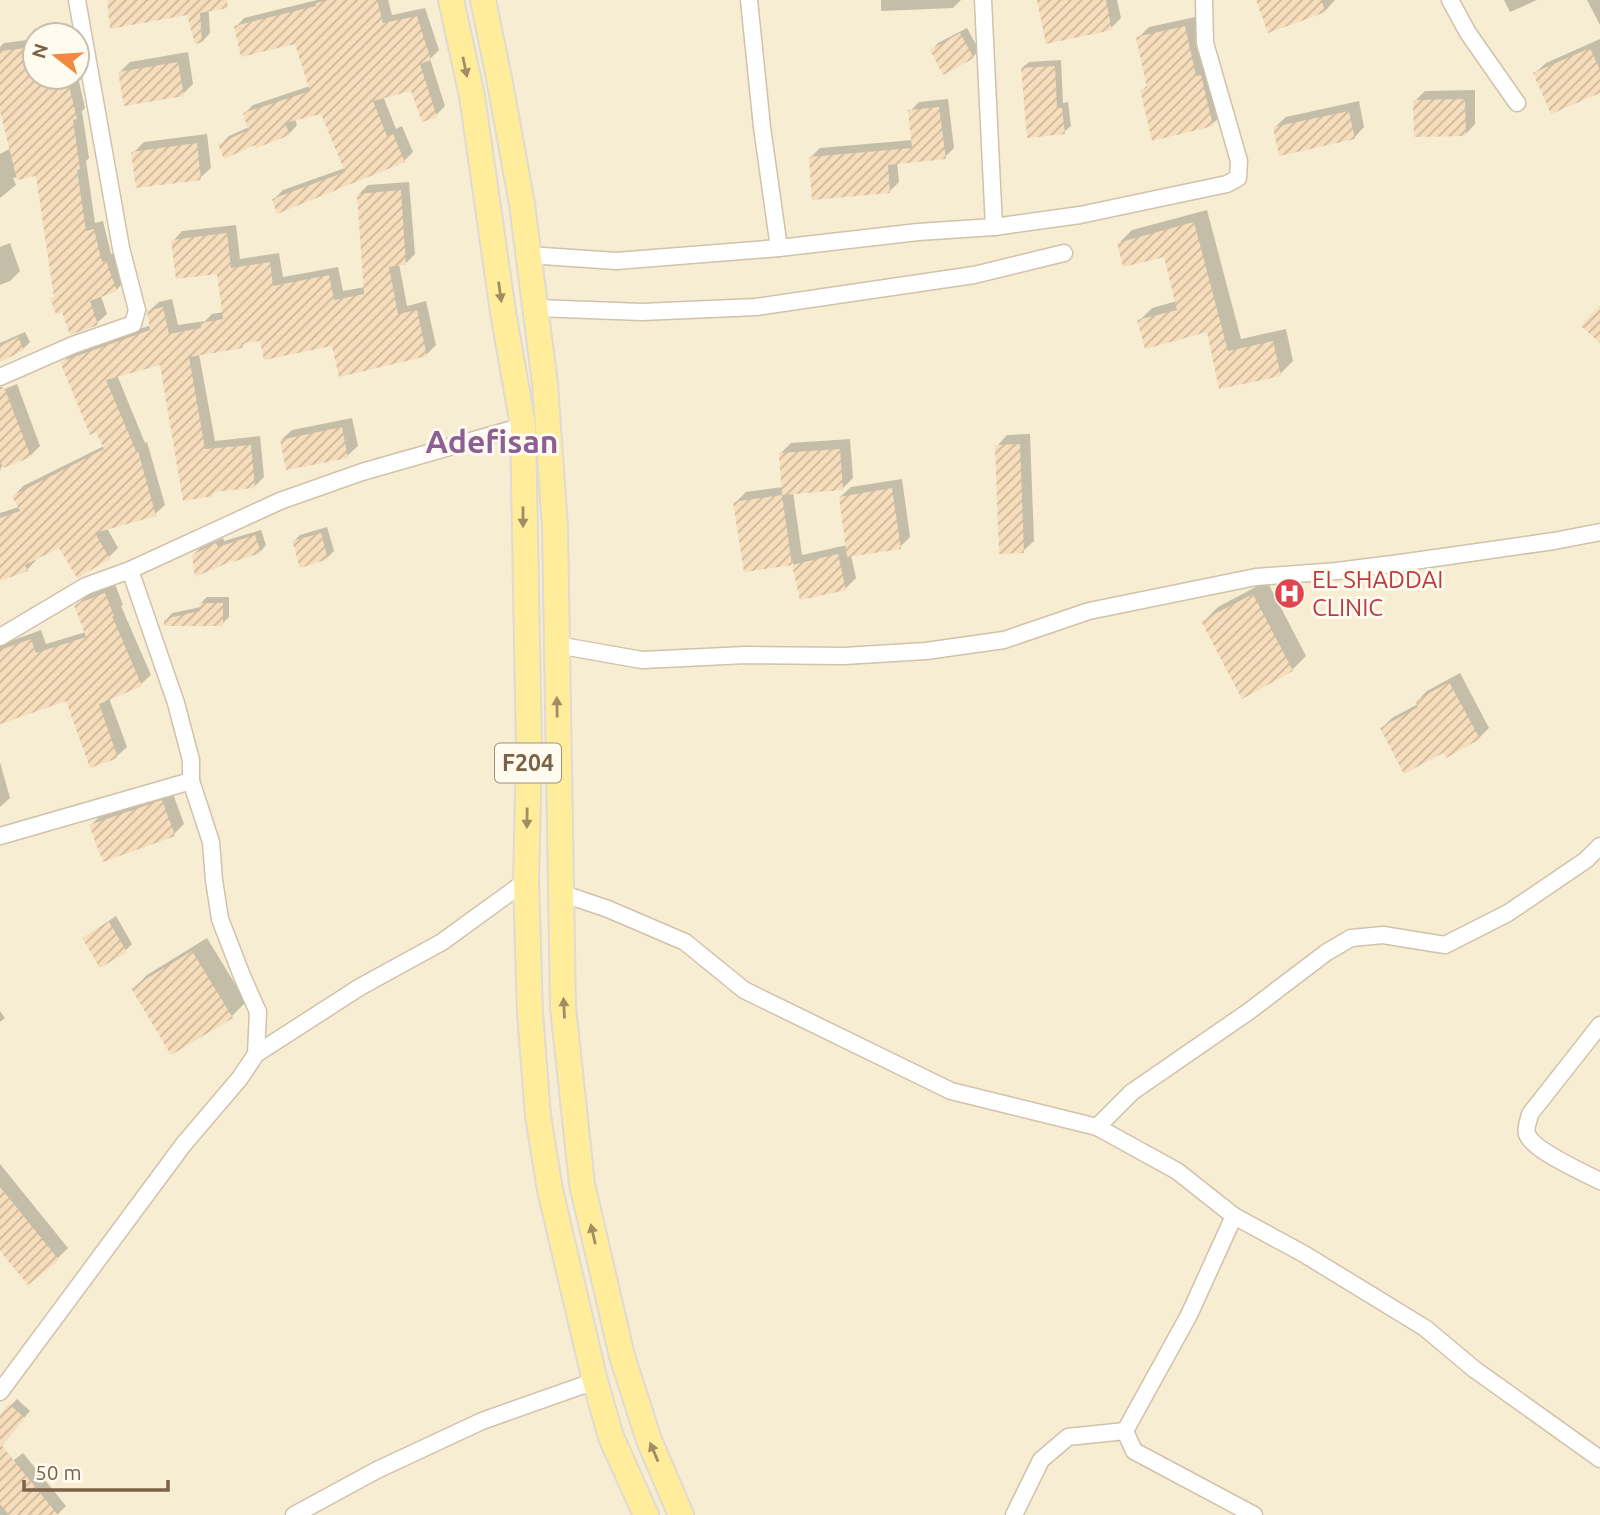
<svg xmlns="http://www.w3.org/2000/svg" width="1600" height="1515" viewBox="0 0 1600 1515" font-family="Ubuntu,sans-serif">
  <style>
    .residential { fill: #f6edd3; fill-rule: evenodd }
    .shadow { fill: #0003 }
    .building { fill: url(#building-hatch) }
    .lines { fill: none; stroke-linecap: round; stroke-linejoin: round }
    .street-casing { stroke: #d1c2aa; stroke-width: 19 }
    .primary-casing { stroke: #dfdad3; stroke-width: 28 }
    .street { stroke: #fff; stroke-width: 16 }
    .primary { stroke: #ffed9c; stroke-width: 24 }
    .oneway { fill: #a28c61 }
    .labels { text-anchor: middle; stroke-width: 6; stroke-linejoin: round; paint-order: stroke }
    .shield { fill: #fffbee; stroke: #a2917a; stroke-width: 2 }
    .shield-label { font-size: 23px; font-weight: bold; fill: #7a6348 }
    .health-label { font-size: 24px; fill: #be3a42; stroke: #fffbee; text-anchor: start }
    .district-label { font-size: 32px; font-weight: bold; fill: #8e5f96; stroke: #fffbee }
  </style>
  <defs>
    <pattern id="building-hatch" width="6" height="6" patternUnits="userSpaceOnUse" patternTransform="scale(1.75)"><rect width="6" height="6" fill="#f6ddbb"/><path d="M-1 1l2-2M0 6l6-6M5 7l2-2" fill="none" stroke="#ccb79a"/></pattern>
  </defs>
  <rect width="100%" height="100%" fill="#fef9e6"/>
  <path class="residential" d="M0 0H1600V1515H0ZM35 35H77V77H35Z"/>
  <g class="shadow">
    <path d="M108 0H208L210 33 202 42 188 13Z"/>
    <path d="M317 0H388L392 15 425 8 439 50 430 59 445 106 436 115 412 89 383 96 396 129 402 126 413 152 404 161 274 199 283 190 345 168 322 112 295 119 297 125 289 134 256 143 220 145 229 136 249 127 245 113 253 105 310 86 296 42 236 27 244 18Z"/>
    <path d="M881 0H961L953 8 881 11Z"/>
    <path d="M1039 0H1117L1121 18 1111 28Z"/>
    <path d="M1258 0H1335L1325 11Z"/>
    <path d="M1504 0H1537L1510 12Z"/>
    <path d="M1587 0H1600V25Z"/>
    <path d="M1195 17 1206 67 1223 114 1212 124 1142 91 1148 84 1138 38 1149 27Z"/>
    <path d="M967 28 979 50 973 57 932 50 938 43Z"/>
    <path d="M35 39V77H77V73L85 108 82 111 89 158 86 161 95 223 103 221 111 254 116 252 126 280 116 290 101 296 107 314 97 323 63 309 56 295 38 174 13 178 16 185 0 198V154L11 148 0 98V47L4 43Z"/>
    <path d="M1600 39V91L1535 73 1546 63Z"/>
    <path d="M188 52 193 84 183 94 120 72 130 62Z"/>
    <path d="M1061 60 1063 103 1068 102 1071 126 1064 132 1022 68 1029 62Z"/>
    <path d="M1475 90V124L1465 135 1415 101 1425 91Z"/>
    <path d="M948 99 954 148 945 157 897 162 899 182 889 192 811 157 820 148 913 140 910 111 919 102Z"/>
    <path d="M1359 101 1364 127 1354 138 1275 127 1286 117Z"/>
    <path d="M207 134 211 168 200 178 133 153 144 142Z"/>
    <path d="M409 182 415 254 405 264H399L407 306 426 301 436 345 426 355 261 339 247 341 242 346 199 354 215 441 260 436 264 477 254 487 216 490 212 494 161 363 117 375 145 443 147 442 165 505 155 514 107 528 118 548 109 557 60 545 35 558 36 560 27 570 0 579V513L19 507 14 496 23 486 104 446 63 362 72 353 151 325 149 311 159 302 172 299 178 325 205 321 212 314 224 312 219 272 173 241 182 231 236 225 240 259 279 253 283 277 338 267 343 291 365 287 359 194 368 185Z"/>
    <path d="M1207 210 1241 339 1286 329 1293 361 1280 374 1221 387 1209 330 1139 321 1152 308 1177 301 1165 255 1119 243 1132 230Z"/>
    <path d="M10 243 20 271 10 281 0 285V247Z"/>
    <path d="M25 332 30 342 23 349 0 360V343Z"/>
    <path d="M17 384 40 446 30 456 1 467 0 472V391Z"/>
    <path d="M352 418 358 446 347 456 281 440 292 430Z"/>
    <path d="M1030 434 1034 541 1023 551 997 446 1007 435Z"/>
    <path d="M850 439 853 478 842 489 793 492 802 555 847 545 840 497 851 487 902 479 910 537 900 547 851 555 856 578 846 588 801 598 793 563 745 570 735 503 746 492 783 487 781 453 791 443Z"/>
    <path d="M327 527 334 551 327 558 294 541 300 535Z"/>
    <path d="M261 530 266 545 260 552 193 555 200 548 223 538 224 541Z"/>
    <path d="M1267 581 1306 656 1292 670 1243 696 1204 621 1218 607Z"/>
    <path d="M115 584 123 605 121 606 151 675 141 684 109 698 127 747 117 756 67 699 0 724V645L41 630 46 644 86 632 76 606 86 596Z"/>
    <path d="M207 597H229V617L222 624 166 620 172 613 201 607V603Z"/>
    <path d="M1460 673 1489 728 1479 738 1443 750 1382 728 1392 718 1418 704 1417 701 1427 691Z"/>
    <path d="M0 762 10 798 0 807Z"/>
    <path d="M172 791 184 824 174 834 91 825 101 815Z"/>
    <path d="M116 916 132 944 126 950 84 938Z"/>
    <path d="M207 938 246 1002 232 1016 133 989 147 975Z"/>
    <path d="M0 1011 5 1018 0 1022Z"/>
    <path d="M0 1164 68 1248 58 1258 0 1248Z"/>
    <path d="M17 1399 30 1411 0 1446V1417Z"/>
    <path d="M23 1453 66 1506 57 1515H0V1471Z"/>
  </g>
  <g class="building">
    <path d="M107 0H227L228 8 200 13 202 43 195 44 187 15 110 29Z"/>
    <path d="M328 0H377L383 23 417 16 431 60 420 64 437 117 422 122 411 91 373 101 387 136 393 134 405 162 277 214 272 199 345 172 321 114 285 123 290 135 256 148 255 145 224 159 218 144 248 130 243 113 310 91 295 44 241 57 234 26 316 6V3Z"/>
    <path d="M1037 0H1106L1112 30 1046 44Z"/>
    <path d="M1256 0H1321L1326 12 1268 33Z"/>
    <path d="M1185 26 1196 76 1201 75 1213 126 1152 141 1140 90 1147 88 1136 37Z"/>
    <path d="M960 33 974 58 943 75 930 50Z"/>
    <path d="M35 47V77H67L77 119 73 120 80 169 77 170 86 231 94 229 102 262 106 261 117 291 90 301 98 325 70 335 62 312 56 314 50 298 54 297 36 176 17 180 0 111V51Z"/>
    <path d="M1590 48 1600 70V93L1551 114 1533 73Z"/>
    <path d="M178 62 184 96 124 106 118 72Z"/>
    <path d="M1055 66 1057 108H1062L1065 134 1027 138 1021 68Z"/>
    <path d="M1465 99 1466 136 1414 137 1413 100Z"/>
    <path d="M939 107 946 159 888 165 890 193 812 200 809 157 912 148 908 110Z"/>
    <path d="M1349 111 1355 139 1279 156 1273 127Z"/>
    <path d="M197 143 201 180 136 188 131 152Z"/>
    <path d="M401 190 406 265 389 267 398 314 417 310 427 356 339 377 332 346 264 360 260 341 242 343 243 348 189 357 205 449 251 445 255 488 212 492 213 496 183 501 160 365 106 380 136 451H138L156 516 95 533 110 559 77 578 59 548 25 565 28 571 0 581V518L20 511 12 496 104 449 96 432 90 435 60 362 150 330 147 311 163 307 169 334 201 328 200 323 223 319 217 274 176 279 171 240 227 233 231 268 270 262 273 286 329 275 334 300 364 294 357 194Z"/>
    <path d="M1194 222 1228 351 1273 341 1281 376 1219 389 1207 332 1145 349 1137 320 1177 310 1164 257 1123 267 1117 243Z"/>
    <path d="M1600 305V343L1581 326Z"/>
    <path d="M18 337 24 350 0 362V346Z"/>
    <path d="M0 387H4L31 457 3 468 0 460Z"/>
    <path d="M342 427 348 458 286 470 280 440Z"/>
    <path d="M1020 444 1024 553 999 554 995 445Z"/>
    <path d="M840 449 843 490 782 495 779 453Z"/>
    <path d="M892 488 901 549 847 557 839 497Z"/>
    <path d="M782 495 792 565 744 572 733 502Z"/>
    <path d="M321 533 328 559 300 568 292 541Z"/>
    <path d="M255 535 261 553 233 562 232 561 195 577 192 555 216 543 218 547Z"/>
    <path d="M838 554 846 590 800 600 792 565Z"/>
    <path d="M105 593 114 616H112L142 686 99 704 118 758 90 768 66 701 0 724V650L31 639 36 653 86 637 74 605Z"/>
    <path d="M1253 594 1293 671 1242 699 1201 621Z"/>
    <path d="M199 603H223V626H164V619L200 611Z"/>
    <path d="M1449 682 1480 739 1446 758 1443 753 1404 774 1380 728 1418 707 1415 701Z"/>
    <path d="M162 800 175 836 103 862 89 825Z"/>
    <path d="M109 922 127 952 100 968 82 938Z"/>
    <path d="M192 951 233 1018 171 1055 131 988Z"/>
    <path d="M0 1187 59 1260 28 1285 0 1251Z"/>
    <path d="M9 1404 25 1418 2 1446 58 1515H9L0 1504V1415Z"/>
  </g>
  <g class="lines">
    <defs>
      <g id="street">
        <path d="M749 0 762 127 779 248"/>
        <path d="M983 0 994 227"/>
        <path d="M1450 0 1468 33 1517 103"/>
        <path d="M528 255 616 261 779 248 918 232 994 227 1080 215 1227 184 1238 178 1239 161 1205 43 1204 0"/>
        <path d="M537 308 642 312 756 307 974 275 1064 253"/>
        <path d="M0 377 73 345 133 324 137 310 121 248 77 0"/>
        <path d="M130 570 176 703 191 760V781L211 842 214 880 220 919 242 976 258 1012 256 1054"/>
        <path d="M0 637 86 586 130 570 280 501 362 472 523 426"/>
        <path d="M557 645 642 660 746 655 844 656 926 651 1004 640 1089 611 1256 577 1337 571 1400 563 1554 541 1600 532"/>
        <path d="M0 836 191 781"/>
        <path d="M561 893 608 909 685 942 744 990 951 1091 1097 1127 1177 1171 1234 1216 1304 1254 1425 1328 1474 1369 1600 1459"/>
        <path d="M1600 1025 1530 1114C1529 1120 1524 1130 1528 1136 1535 1151 1584 1173 1600 1181"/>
        <path d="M1097 1127 1132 1092 1248 1012 1327 952 1351 938 1383 935 1445 945 1508 913 1586 860 1600 846"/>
        <path d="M0 1392 183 1145 240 1078 256 1054 360 987 442 942 526 881"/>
        <path d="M1125 1431 1189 1315 1234 1216"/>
        <path d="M1125 1431 1134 1451 1254 1515"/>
        <path d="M294 1515 377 1470 482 1421 595 1381"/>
        <path d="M1014 1515 1041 1460 1068 1437 1125 1431"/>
      </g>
      <g id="primary">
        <path d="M451 0 472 96 503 312 523 426 529 751 526 881 530 1013 538 1116 550 1190 595 1381 611 1437 646 1515"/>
        <path d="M483 0 499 78 522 204 545 384 555 527 563 1007 582 1184 622 1356 649 1440 681 1515"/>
      </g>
    </defs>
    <use href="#street" class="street-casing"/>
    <use href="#primary" class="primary-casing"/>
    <use href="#street" class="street"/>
    <use href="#primary" class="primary"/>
  </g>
  <defs><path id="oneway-solid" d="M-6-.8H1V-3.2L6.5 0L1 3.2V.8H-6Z" transform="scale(1.75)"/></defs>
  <g class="oneway">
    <use href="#oneway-solid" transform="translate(465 67) rotate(78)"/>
    <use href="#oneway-solid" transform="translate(500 292) rotate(82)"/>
    <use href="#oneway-solid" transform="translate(523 517) rotate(90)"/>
    <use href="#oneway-solid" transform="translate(557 707) rotate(-91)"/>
    <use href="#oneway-solid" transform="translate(527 818) rotate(91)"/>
    <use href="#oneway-solid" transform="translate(564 1008) rotate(-93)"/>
    <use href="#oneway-solid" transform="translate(593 1234) rotate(-103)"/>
    <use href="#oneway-solid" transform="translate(654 1452) rotate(-113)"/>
  </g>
  <defs>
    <symbol id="hospital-disc" viewBox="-11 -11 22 22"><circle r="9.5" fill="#e0444e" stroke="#fffbee"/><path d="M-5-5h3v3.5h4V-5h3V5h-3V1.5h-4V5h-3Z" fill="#fff"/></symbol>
  </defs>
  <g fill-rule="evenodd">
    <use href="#hospital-disc" x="1272" y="576" width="35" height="35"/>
  </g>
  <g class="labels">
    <rect class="shield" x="495" y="743.5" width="66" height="39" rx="5"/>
    <g class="shield-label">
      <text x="528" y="771">F204</text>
    </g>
    <g class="health-label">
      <text x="1312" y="588">EL SHADDAI<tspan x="1312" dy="28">CLINIC</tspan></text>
    </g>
    <g class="district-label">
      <text x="492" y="453">Adefisan</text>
    </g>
  </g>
  <g transform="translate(56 56) rotate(287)"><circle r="33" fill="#fffbee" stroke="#cabeac" stroke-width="2"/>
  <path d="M0-5L12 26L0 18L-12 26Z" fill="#f18a41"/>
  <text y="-10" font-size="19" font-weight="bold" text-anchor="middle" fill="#7a6348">N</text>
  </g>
  <path d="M24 1480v10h144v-10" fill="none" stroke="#7a6348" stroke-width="3.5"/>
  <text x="35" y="1480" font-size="21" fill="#7a6348" stroke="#fffbee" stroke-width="5" paint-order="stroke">50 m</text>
</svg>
